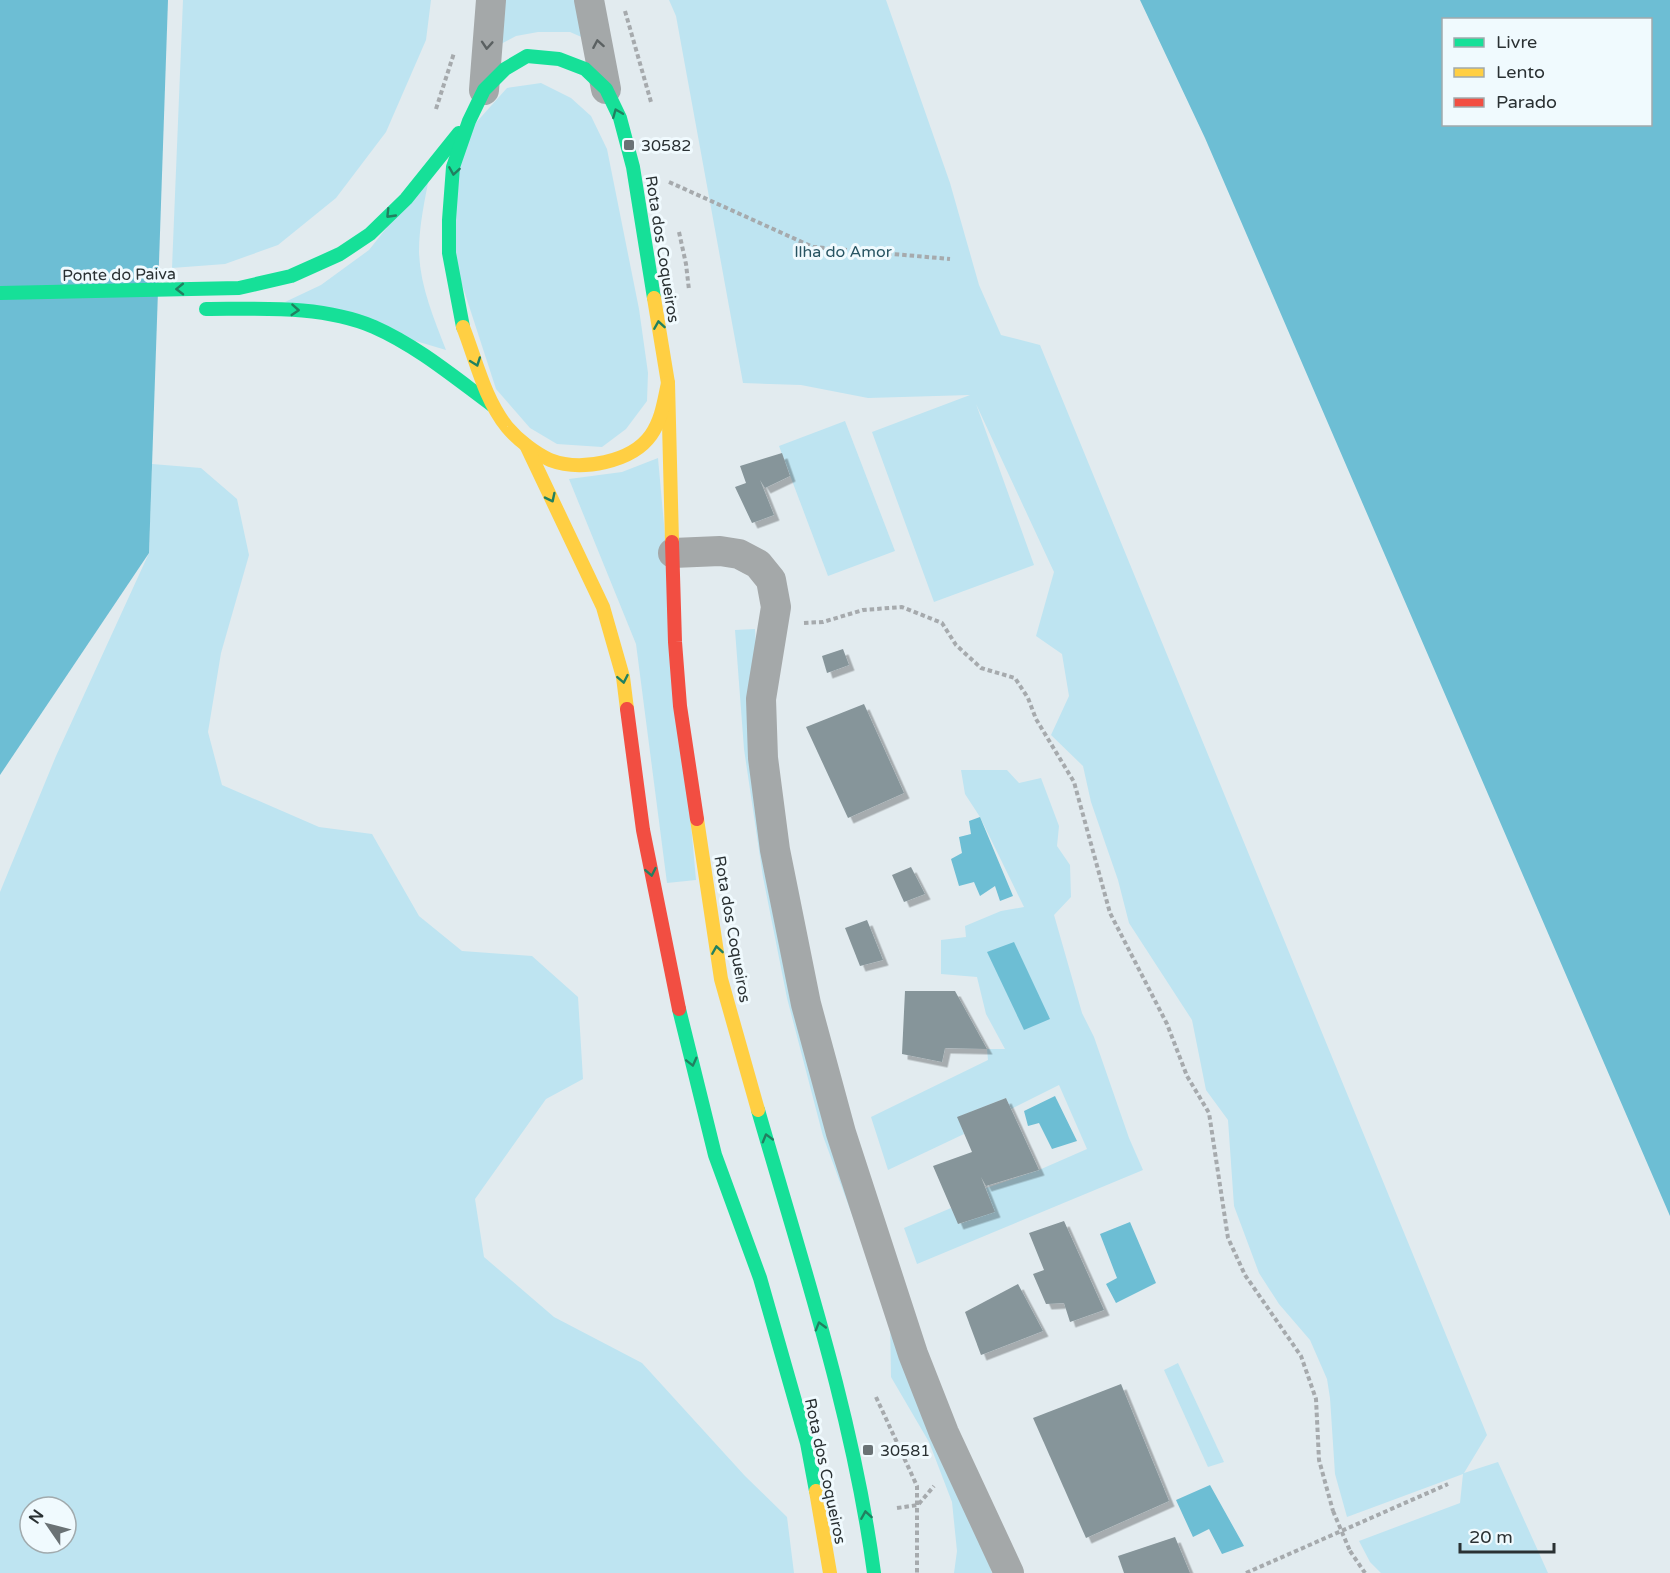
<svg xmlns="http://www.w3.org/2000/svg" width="1670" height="1573" viewBox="0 0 1670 1573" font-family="'Varela Round',sans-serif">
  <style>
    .green { fill: #bee4f1; fill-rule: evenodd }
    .water { fill: #6dbed4; fill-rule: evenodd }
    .building { fill: #86959a; filter: url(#shadow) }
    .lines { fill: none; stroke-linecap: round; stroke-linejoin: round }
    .path { stroke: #a6aaad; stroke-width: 4; stroke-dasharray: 4.5 3; stroke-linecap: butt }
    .street { stroke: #a4a8a9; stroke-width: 30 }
    .fast { stroke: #16e098; stroke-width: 14 }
    .slow { stroke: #ffcf43; stroke-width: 14 }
    .jam { stroke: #f24e42; stroke-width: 14 }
    .path-bridge { stroke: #a6aaad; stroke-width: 4; stroke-dasharray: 4.5 3; stroke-linecap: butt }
    .oneway { stroke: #5b6162 }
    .oneway2 { stroke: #218060 }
    .poi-dot { fill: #6a7275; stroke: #f0fafe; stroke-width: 2 }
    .labels { text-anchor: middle; stroke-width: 6; stroke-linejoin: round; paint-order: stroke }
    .poi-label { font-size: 16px; fill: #2a3133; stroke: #f0fafe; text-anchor: start }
    .street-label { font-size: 16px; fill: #2a3133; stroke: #f0fafe }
    .park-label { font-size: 16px; fill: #275462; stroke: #f0fafe }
  </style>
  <defs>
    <filter id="shadow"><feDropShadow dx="5.5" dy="5.5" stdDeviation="0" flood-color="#0004"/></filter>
  </defs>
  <rect width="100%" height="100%" fill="#e2ebef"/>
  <g class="green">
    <path d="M183 0H431L426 40 386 132 336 198 278 245 225 264 172 268Z"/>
    <path d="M505 0H579L593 42 570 32H538L516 36 493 48Z"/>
    <path d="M669 0H886L950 183 979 285 1001 335 1040 345 1487 1435 1464 1473 1498 1462 1548 1573H1381L1370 1562 1359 1541 1460 1503 1463 1474 1347 1517 1335 1474 1330 1398 1327 1379 1310 1340 1279 1304 1259 1273 1234 1206 1228 1120 1206 1090 1192 1020 1129 923 1118 880 1091 802 1083 766 1051 735 1069 696 1062 654 1036 636 1054 572 976 404 1034 565 934 602 872 432 970 395 868 398 801 385 743 383 676 16Z"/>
    <path d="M541 83 571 98 591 116 607 149 639 309 648 373 647 401 626 429 602 447 557 444 530 428 496 389 444 229 464 136 507 88Z"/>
    <path d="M430 173C425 199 419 225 419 252 420 286 434 319 446 350L285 302 321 285 369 250Z"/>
    <path d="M845 421 895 551 828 576 779 446Z"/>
    <path d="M658 458 696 880 667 883 636 644 569 479 622 472Z"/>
    <path d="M152 464 201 468 237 499 249 555 221 653 208 732 222 785 319 827 372 834 419 916 462 951 532 956 578 997 583 1079 546 1099 475 1199 484 1257 554 1317 642 1363 745 1476 787 1517 794 1573H0V892L56 756 149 553ZM30 1507H66V1543H30Z"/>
    <path d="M755 629 768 853 970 1506 992 1573H954L957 1551 952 1502 929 1442 891 1377 890 1318 823 1136 787 998 763 877 744 749 735 630Z"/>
    <path d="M961 770H1007L1019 783 1041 778 1059 826 1057 846 1070 865 1071 897 1054 915 1082 1013 1094 1037 1129 1138 1143 1170 917 1264 904 1228 951 1208 959 1224 994 1212 986 1188 1039 1170 1087 1149 1059 1085 1011 1109 1006 1098 958 1117 964 1134 888 1170 871 1117 988 1060 987 1049H1005L986 1014 977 977 941 974V940L966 937 965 926 1001 911 1024 907 980 817 965 794Z"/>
    <path d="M1178 1363 1224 1462 1208 1467 1164 1370Z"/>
  </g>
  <g class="water">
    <path d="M0 0H168L149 553 0 775Z"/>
    <path d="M1140 0H1670V1216L1205 138ZM1444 20H1650V124H1444Z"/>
    <path d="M980 817 1013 896 1000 901 995 886 980 896 974 882 959 886 951 859 962 853 959 837 971 834 969 821Z"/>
    <path d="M1014 942 1050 1019 1024 1030 987 952Z"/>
    <path d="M1055 1096 1077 1141 1052 1149 1039 1123 1028 1126 1024 1111Z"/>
    <path d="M1130 1222 1156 1283 1116 1303 1106 1284 1117 1278 1100 1234Z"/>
    <path d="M1210 1485 1244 1546 1222 1554 1209 1529 1193 1537 1176 1500Z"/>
  </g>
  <g class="building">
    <path d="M782 453 790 476 765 488 760 480 774 515 752 523 735 487 746 483 740 466Z"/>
    <path d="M843 649 849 665 827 673 822 656Z"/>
    <path d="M864 704 904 793 848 818 806 727Z"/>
    <path d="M911 867 925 894 904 902 892 875Z"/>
    <path d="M867 920 883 960 860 966 845 928Z"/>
    <path d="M905 991H955L987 1049 945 1048 942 1062 902 1054Z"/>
    <path d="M1006 1098 1039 1170 986 1186 981 1177 995 1212 958 1224 933 1166 972 1152 957 1117Z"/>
    <path d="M1064 1221 1104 1310 1070 1322 1064 1303 1046 1304 1033 1274 1044 1270 1029 1233Z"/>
    <path d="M1018 1284 1043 1331 981 1355 965 1312Z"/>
    <path d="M1121 1384 1169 1501 1086 1538 1033 1418Z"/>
    <path d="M1175 1537 1190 1573H1124L1118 1556Z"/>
  </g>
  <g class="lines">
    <g class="path">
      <path d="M625 11 651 102"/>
      <path d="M436 109 454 53"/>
      <path d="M669 182 813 247 950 259"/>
      <path d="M679 232 686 264 689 290"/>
      <path d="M804 623 823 622 863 610 902 607 942 623 956 645 981 668 1015 678 1028 698 1036 719 1074 782 1110 913 1167 1024 1187 1076 1209 1113 1228 1238 1245 1275 1301 1356 1316 1399 1319 1460 1333 1511"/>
      <path d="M876 1397 917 1486V1573"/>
      <path d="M897 1508 918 1505 934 1486"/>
      <path d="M1350 1551 1365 1573"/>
      <path d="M1246 1573 1448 1484"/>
    </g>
    <g class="street">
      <path d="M589 0 606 89"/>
      <path d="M484 90 491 0"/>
      <path d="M673 553 720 551 739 554 758 564 771 580 776 607 761 699 763 758 775 850 806 1004 841 1133 913 1354 944 1433 1009 1573"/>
    </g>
    <g class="fast">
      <path d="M0 293 239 288 291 276 340 254 370 234 406 199 459 133"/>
      <path d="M206 309C261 309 322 305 374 327 417 346 454 377 492 405"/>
      <path d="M463 327 449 253V220L453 167 469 121 484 90 505 69 527 56 559 59 585 69 606 89 620 118 633 167 654 298"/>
      <path d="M679 1009 715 1155 760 1278 807 1443 816 1491"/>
      <path d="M758 1110C802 1263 853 1415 874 1573"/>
    </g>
    <g class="slow">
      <path d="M654 298 668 383 672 542"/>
      <path d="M463 327C476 360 484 398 507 427 518 440 535 453 550 460 581 472 632 462 651 435 662 419 664 401 668 383"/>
      <path d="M526 445 603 607 623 677 627 709"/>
      <path d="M697 819 721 979 758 1110"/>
      <path d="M816 1491 830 1573"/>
    </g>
    <g class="jam">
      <path d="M672 542 675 642 680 706 697 819"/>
      <path d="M627 709 643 830 679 1009"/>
    </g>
    <path class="path-bridge" d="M1333 1511 1350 1551"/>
  </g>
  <defs><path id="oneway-chevron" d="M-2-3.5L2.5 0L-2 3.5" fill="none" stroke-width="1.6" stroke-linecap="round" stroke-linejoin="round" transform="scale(1.5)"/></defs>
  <g class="oneway">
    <use href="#oneway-chevron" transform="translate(598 44) rotate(-100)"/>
    <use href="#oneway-chevron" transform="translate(487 45) rotate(94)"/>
  </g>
  <g class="oneway2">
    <use href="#oneway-chevron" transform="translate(617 113) rotate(-112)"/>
    <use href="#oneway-chevron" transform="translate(454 171) rotate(99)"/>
    <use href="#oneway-chevron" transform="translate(390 214) rotate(134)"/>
    <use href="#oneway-chevron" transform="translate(180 289) rotate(179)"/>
    <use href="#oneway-chevron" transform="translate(295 310) rotate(4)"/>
    <use href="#oneway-chevron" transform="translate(659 325) rotate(-99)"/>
    <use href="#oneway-chevron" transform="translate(476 362) rotate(70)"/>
    <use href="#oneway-chevron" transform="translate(551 498) rotate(64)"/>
    <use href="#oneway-chevron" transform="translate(623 679) rotate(79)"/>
    <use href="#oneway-chevron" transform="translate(651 872) rotate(79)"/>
    <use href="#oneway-chevron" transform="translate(717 950) rotate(-99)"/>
    <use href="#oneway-chevron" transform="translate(692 1062) rotate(76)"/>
    <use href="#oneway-chevron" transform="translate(767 1138) rotate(-106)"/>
    <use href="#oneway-chevron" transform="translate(820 1326) rotate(-106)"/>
    <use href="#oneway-chevron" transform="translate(866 1515) rotate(-99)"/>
  </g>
  <g class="poi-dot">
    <rect x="623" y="139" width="12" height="12" rx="3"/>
    <rect x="862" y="1444" width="12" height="12" rx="3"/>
  </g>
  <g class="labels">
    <g class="poi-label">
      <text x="641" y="151">30582</text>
      <text x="880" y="1456">30581</text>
    </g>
    <g class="street-label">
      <text transform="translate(663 249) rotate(81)" y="6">Rota dos Coqueiros</text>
      <text transform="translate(119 274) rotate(-1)" y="6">Ponte do Paiva</text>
      <text transform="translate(733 929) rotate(80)" y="6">Rota dos Coqueiros</text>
      <text transform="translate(826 1471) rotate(78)" y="6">Rota dos Coqueiros</text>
    </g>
    <g class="park-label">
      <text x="843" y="257">Ilha do Amor</text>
    </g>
  </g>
  <rect x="1442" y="18" width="210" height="108" fill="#f0fafe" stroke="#a1aaad" stroke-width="1.5"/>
  <rect x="1454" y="38" width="30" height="9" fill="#16e098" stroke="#a1aaad" stroke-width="1.5"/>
  <text x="1496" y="48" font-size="18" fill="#2a3133">Livre</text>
  <rect x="1454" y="68" width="30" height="9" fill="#ffcf43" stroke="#a1aaad" stroke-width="1.5"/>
  <text x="1496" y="78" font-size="18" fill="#2a3133">Lento</text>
  <rect x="1454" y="98" width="30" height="9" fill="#f24e42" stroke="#a1aaad" stroke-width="1.5"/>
  <text x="1496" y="108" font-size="18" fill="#2a3133">Parado</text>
  <g transform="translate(48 1525) rotate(305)"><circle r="28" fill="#f0fafe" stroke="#a1aaad" stroke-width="1.5"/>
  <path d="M0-4.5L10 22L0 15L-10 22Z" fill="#6a7275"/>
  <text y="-9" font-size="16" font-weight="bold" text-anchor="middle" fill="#2a3133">N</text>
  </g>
  <path d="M1460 1543v9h94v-9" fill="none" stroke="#2a3133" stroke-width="3"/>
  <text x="1469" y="1543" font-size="18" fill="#2a3133" stroke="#f0fafe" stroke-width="4.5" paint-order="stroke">20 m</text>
</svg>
